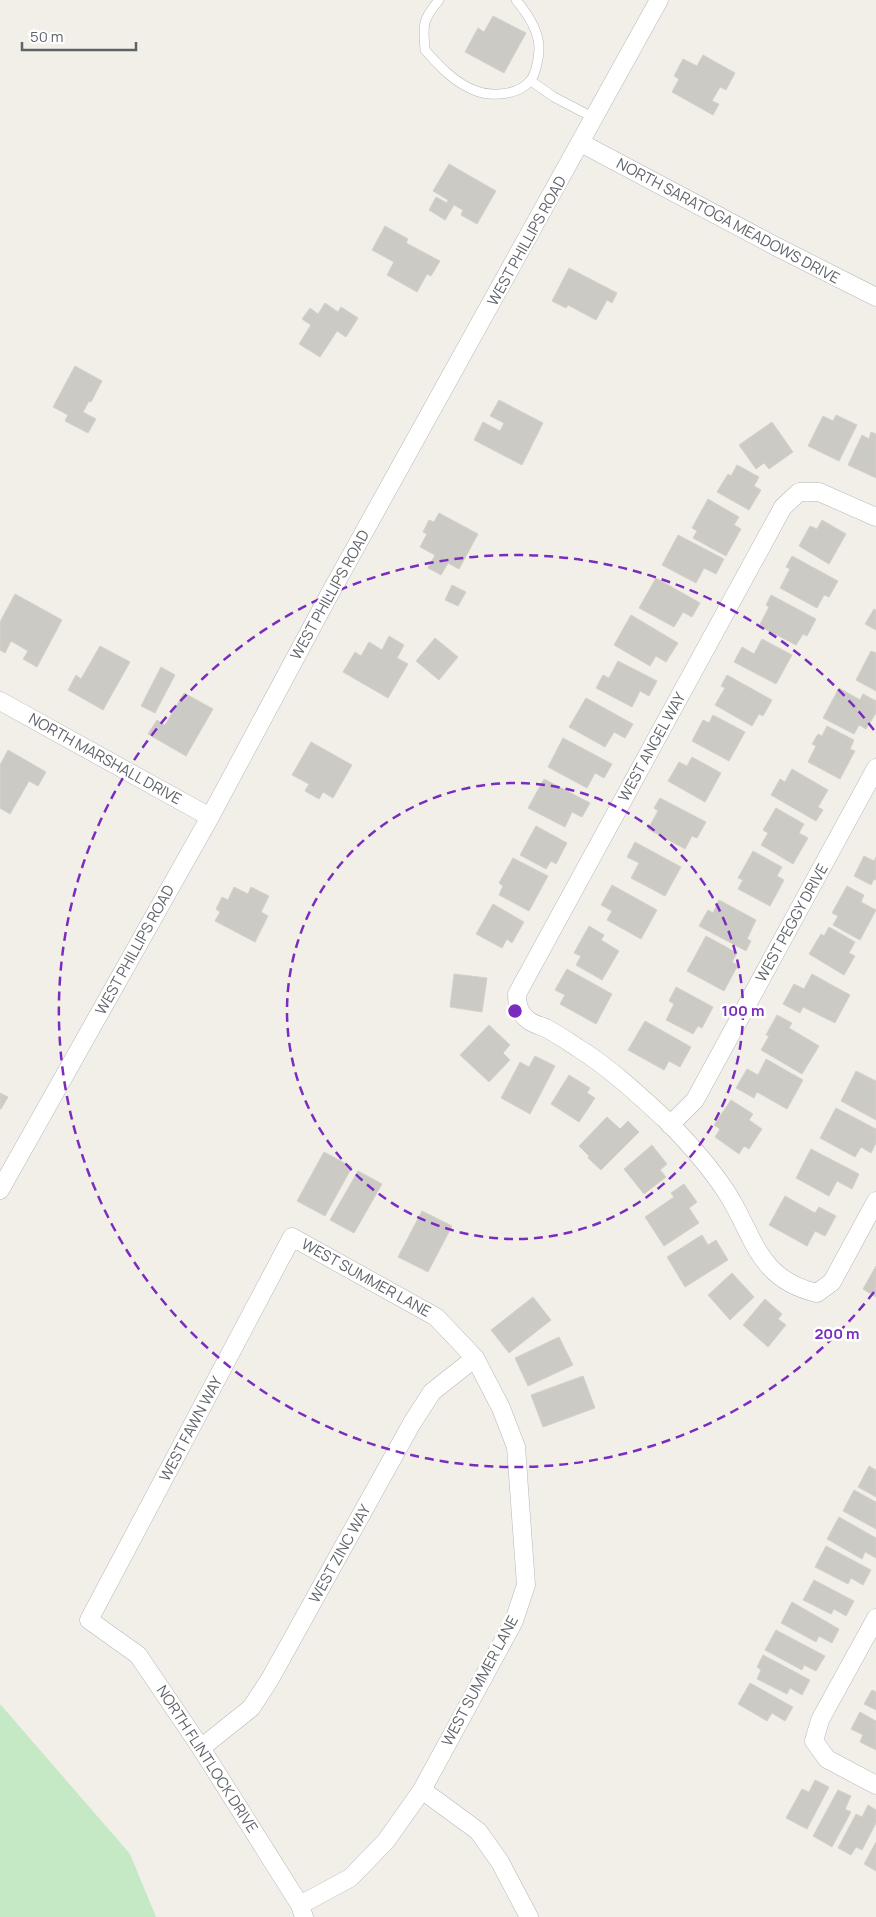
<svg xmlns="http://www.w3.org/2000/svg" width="876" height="1917" viewBox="0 0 876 1917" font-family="Manrope,sans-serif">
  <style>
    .green { fill: #c5e8c5 }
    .building { fill: #cccac5; stroke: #d6d1c6 }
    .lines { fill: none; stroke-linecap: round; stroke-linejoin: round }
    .service-casing { stroke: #b5b8bc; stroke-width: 10 }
    .minor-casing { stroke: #b5b8bc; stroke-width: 19 }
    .service { stroke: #fff; stroke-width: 9 }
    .minor { stroke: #fff; stroke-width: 18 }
    .ring { fill: none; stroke: #7b2cbf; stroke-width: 2.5; stroke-dasharray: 9 6 }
    .labels { text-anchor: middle; stroke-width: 5; stroke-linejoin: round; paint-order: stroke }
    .street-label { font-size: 15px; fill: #5f6368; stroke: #fff }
    .centre { fill: #7b2cbf; stroke: #fff; stroke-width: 2.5 }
    .ring-label { font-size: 15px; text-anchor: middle; font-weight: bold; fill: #7b2cbf; stroke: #fff; stroke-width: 5; stroke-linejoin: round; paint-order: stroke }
  </style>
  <rect width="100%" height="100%" fill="#f1efe8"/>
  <path class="green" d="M0 1704 130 1854 156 1917H0Z"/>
  <g class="building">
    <path d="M493 16 526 33 504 73 465 52 478 28 484 32Z"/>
    <path d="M703 55 735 73 726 90 720 87 712 101 719 104 713 115 672 92 679 79 674 76 683 59 697 66Z"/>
    <path d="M449 164 496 191 477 224 461 215 463 210 454 205 445 220 429 210 436 197 447 203 448 200 433 191Z"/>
    <path d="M385 226 408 239 406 243 440 261 431 276 427 274 417 292 387 275 394 262 372 250Z"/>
    <path d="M569 268 617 293 612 303 607 300 596 320 568 305 566 308 552 301Z"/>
    <path d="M325 303 338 312 341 307 358 318 346 337 337 331 320 357 299 344 311 325 302 319 310 308 318 314Z"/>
    <path d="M75 366 102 381 91 402 89 401 83 412 96 419 88 433 65 421 68 415 53 407Z"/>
    <path d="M499 400 543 423 522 465 474 440 483 422 500 431 504 423 490 416Z"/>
    <path d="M836 415 857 425 839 461 808 446 823 416 833 421Z"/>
    <path d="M772 422 793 452 769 469 764 463 756 469 739 445Z"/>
    <path d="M871 432 876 434V478L848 465 862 435 869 439Z"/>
    <path d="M737 465 759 477 754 486 761 490 749 510 717 492 728 474 731 476Z"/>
    <path d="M708 499 739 517 734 525 741 529 726 556 693 538 697 531 692 528Z"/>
    <path d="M439 513 478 534 459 569 448 563 441 575 428 568 435 555 420 547 427 534 423 532 429 520 434 522Z"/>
    <path d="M822 520 846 534 829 564 799 546 810 526 817 529Z"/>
    <path d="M678 535 724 559 716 574 704 568 696 583 662 565Z"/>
    <path d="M792 556 838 581 829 597 824 595 817 608 780 588 790 569 786 567Z"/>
    <path d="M656 578 700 603 692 617 683 612 674 627 639 608Z"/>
    <path d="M452 585 466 592 458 606 445 600Z"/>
    <path d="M15 594 62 620 37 667 23 659 28 651 11 641 5 653 0 650V622Z"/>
    <path d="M771 595 816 619 807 636 803 634 796 645 759 626 769 607 766 605Z"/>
    <path d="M874 609 876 610V630L865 624Z"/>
    <path d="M631 615 678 643 666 662 656 656 650 666 614 645Z"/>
    <path d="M389 636 404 645 397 658 408 664 388 698 343 672 355 652 361 656 369 642 382 650Z"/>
    <path d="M435 638 458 657 439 680 416 661Z"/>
    <path d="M762 639 792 655 776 684 734 662 742 647 754 654Z"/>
    <path d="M100 646 130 662 103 710 68 690 76 675 81 679Z"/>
    <path d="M871 651 876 653V691L856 680Z"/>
    <path d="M618 661 657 681 649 696 640 691 632 707 596 688 603 675 609 678Z"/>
    <path d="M161 667 175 675 155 713 141 706Z"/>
    <path d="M727 675 772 700 763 716 759 714 752 726 715 705 725 688 721 686Z"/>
    <path d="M839 688 860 700 863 694 876 701V713L866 729 859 725 854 734 823 718Z"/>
    <path d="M184 693 213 709 186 756 148 734 157 720 165 725Z"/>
    <path d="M586 698 633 724 625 738 614 732 605 747 569 727Z"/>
    <path d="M713 715 745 732 729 761 692 741 703 720 709 723Z"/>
    <path d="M827 726 854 740 850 749 855 751 840 779 808 762 816 746 812 744 818 734 822 736Z"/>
    <path d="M563 738 612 764 604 778 595 773 587 788 548 767Z"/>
    <path d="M311 742 352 765 333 798 323 792 319 799 305 791 309 784 292 775Z"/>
    <path d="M8 750 46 772 38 786 29 781 10 814 0 808V765Z"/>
    <path d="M692 757 721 773 705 802 668 781 679 762 687 766Z"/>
    <path d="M792 769 828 790 818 807 823 810 816 821 771 795 780 779 785 782Z"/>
    <path d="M544 779 590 803 582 817 572 812 565 827 528 808Z"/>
    <path d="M660 798 706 822 697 838 692 836 685 849 648 829 658 811 654 808Z"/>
    <path d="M776 808 804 824 799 833 808 838 793 864 761 845 768 833 763 830Z"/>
    <path d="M536 826 567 843 556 864 551 861 546 869 520 855Z"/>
    <path d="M635 842 681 867 665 896 631 878 639 863 627 857Z"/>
    <path d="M753 851 782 867 777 876 784 880 770 906 738 889 743 880 738 878Z"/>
    <path d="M864 856 874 861 876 857V880L874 879 871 885 854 876Z"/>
    <path d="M513 858 548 876 529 911 499 895 503 886 499 883Z"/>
    <path d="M612 885 657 910 641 939 607 920 612 911 601 905Z"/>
    <path d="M847 886 864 895 861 902 876 910 860 940 833 925 838 916 832 913Z"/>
    <path d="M234 887 248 894 251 887 269 896 261 912 268 916 255 942 215 921 220 912 216 909 222 897 228 900Z"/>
    <path d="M719 900 756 920 747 939 751 941 746 951 699 926 708 910 713 913Z"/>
    <path d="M493 904 524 922 512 943 507 939 502 948 476 934Z"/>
    <path d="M589 926 604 935 601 940 619 951 602 980 576 965 581 956 574 953Z"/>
    <path d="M829 927 855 942 849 953 855 956 844 975 809 954 821 934 824 936Z"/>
    <path d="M706 936 737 953 732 962 738 965 724 991 687 971Z"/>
    <path d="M567 969 612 994 596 1024 560 1004 565 995 555 990Z"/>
    <path d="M454 974 487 978 482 1012 450 1007Z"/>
    <path d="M812 974 850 995 835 1023 803 1007 800 1013 783 1004 794 984 804 989Z"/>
    <path d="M676 987 713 1007 702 1028 698 1026 693 1034 666 1020 674 1004 669 1001Z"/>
    <path d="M777 1015 792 1023 789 1028 819 1046 802 1074 761 1050 769 1036 766 1035Z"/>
    <path d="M645 1021 691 1047 680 1067 669 1061 664 1070 628 1050Z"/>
    <path d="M489 1025 510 1045 503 1053 510 1060 489 1082 460 1055Z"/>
    <path d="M535 1056 555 1066 530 1114 501 1098 520 1062 529 1067Z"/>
    <path d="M766 1059 803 1080 787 1109 757 1092 754 1098 736 1088 747 1069 758 1075Z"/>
    <path d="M856 1071 876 1081V1120L841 1101Z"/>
    <path d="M569 1075 590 1088 587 1093 595 1098 579 1122 551 1104Z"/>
    <path d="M0 1093 8 1097 1 1109H0Z"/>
    <path d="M731 1100 753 1114 749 1120 762 1129 749 1149 744 1146 739 1154 715 1137 720 1129 714 1125Z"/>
    <path d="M836 1108 876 1129V1143L871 1153 861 1147 855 1157 820 1138Z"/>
    <path d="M607 1117 620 1129 628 1121 639 1132 601 1170 588 1158 589 1156 579 1146Z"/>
    <path d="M652 1145 667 1164 660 1170 666 1177 644 1194 624 1169Z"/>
    <path d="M811 1149 859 1174 852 1189 837 1181 829 1196 796 1178Z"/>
    <path d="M324 1152 352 1167 325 1216 297 1201Z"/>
    <path d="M358 1171 382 1184 354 1233 330 1220Z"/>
    <path d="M684 1184 697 1202 689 1208 699 1223 664 1246 645 1217 674 1197 671 1193Z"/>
    <path d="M785 1196 815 1213 819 1207 836 1216 825 1236 815 1231 807 1246 769 1225Z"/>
    <path d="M422 1211 452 1226 428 1272 398 1257Z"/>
    <path d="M702 1235 708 1245 716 1240 728 1260 685 1287 667 1257Z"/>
    <path d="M876 1266V1297L863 1289Z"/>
    <path d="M732 1273 754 1297 730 1320 708 1295Z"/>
    <path d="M533 1297 551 1320 509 1353 491 1330Z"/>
    <path d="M765 1299 782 1314 778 1319 786 1325 768 1347 743 1325Z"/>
    <path d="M559 1337 573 1365 528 1386 515 1358Z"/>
    <path d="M583 1376 595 1408 543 1427 531 1395Z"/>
    <path d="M869 1466 876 1470V1497L858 1487Z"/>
    <path d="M854 1490 876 1502V1529L843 1511Z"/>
    <path d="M839 1517 876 1538V1558L865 1552 862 1559 827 1539Z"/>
    <path d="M826 1546 871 1570 863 1585 851 1578 848 1584 815 1567Z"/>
    <path d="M814 1580 854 1601 846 1616 834 1609 831 1614 803 1600Z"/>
    <path d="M792 1602 839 1629 832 1643 819 1636 816 1642 781 1623Z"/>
    <path d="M776 1630 825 1656 816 1671 804 1665 802 1670 765 1650Z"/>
    <path d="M763 1655 810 1680 802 1695 790 1688 787 1694 757 1679 761 1670 757 1667Z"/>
    <path d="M750 1683 793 1707 785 1721 772 1713 767 1721 738 1704Z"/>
    <path d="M872 1690 876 1692V1710L864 1704Z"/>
    <path d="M860 1712 876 1721V1750L860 1742 863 1735 851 1729Z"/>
    <path d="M815 1780 829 1787 807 1829 786 1818 802 1789 809 1792Z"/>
    <path d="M838 1790 851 1796 845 1809 851 1812 832 1847 813 1836Z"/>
    <path d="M868 1805 876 1810V1823L862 1850 856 1847 851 1855 838 1848 856 1814 862 1817Z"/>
    <path d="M876 1842V1871L864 1864Z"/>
  </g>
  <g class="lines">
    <defs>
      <g id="service">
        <path d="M439 0C422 20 423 25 425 50 440 67 455 83 476 91 492 97 518 95 530 81 536 74 539 57 539 48 539 31 527 13 516 0"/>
        <path d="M531 81 554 97 594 118"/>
      </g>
      <g id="minor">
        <path d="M581 143 777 247 876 297"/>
        <path d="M876 517 819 492H799L783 507 517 994C517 1005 519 1013 528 1020 533 1024 540 1026 546 1028 557 1034 568 1041 578 1048 610 1068 638 1094 666 1120 688 1142 710 1167 727 1193 755 1237 757 1279 817 1293L832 1282 876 1201"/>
        <path d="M0 701 210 817"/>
        <path d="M670 1125 695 1100 876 768"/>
        <path d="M0 1190 210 817 328 597 659 0"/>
        <path d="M876 1618 820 1720 814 1741 827 1759 876 1785"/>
        <path d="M201 1748 251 1708 270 1679 412 1423 432 1392 475 1358"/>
        <path d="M422 1790 478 1831 500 1862 529 1917"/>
        <path d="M300 1905 350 1878 386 1841 422 1790 514 1621 526 1585 516 1447 501 1408 475 1358 436 1317 292 1237 89 1620 138 1655 201 1748 300 1905 304 1917"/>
      </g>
    </defs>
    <use href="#service" class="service-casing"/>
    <use href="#minor" class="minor-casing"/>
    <use href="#service" class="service"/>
    <use href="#minor" class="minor"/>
  </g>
  <g class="ring">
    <circle cx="515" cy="1011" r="228"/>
    <path d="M874 1292A456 456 0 1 1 874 730"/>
  </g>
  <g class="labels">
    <g class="street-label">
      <text transform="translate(728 221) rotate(28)" y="5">NORTH SARATOGA MEADOWS DRIVE</text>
      <text transform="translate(527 241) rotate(-61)" y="5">WEST PHILLIPS ROAD</text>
      <text transform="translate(330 595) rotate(-61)" y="5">WEST PHILLIPS ROAD</text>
      <text transform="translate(652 747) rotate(-61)" y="5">WEST ANGEL WAY</text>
      <text transform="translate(105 759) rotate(29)" y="5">NORTH MARSHALL DRIVE</text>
      <text transform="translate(792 923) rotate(-61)" y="5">WEST PEGGY DRIVE</text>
      <text transform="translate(135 950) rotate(-61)" y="5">WEST PHILLIPS ROAD</text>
      <text transform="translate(366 1278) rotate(29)" y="5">WEST SUMMER LANE</text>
      <text transform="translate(191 1429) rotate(-62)" y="5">WEST FAWN WAY</text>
      <text transform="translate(340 1554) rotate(-61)" y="5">WEST ZINC WAY</text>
      <text transform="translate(480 1681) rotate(-62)" y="5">WEST SUMMER LANE</text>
      <text transform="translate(207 1759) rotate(57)" y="5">NORTH FLINTLOCK DRIVE</text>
    </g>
  </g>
  <circle cx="515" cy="1011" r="8" class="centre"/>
  <g class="ring-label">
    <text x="743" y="1016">100 m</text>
    <text x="837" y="1339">200 m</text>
  </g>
  <path d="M22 42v8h114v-8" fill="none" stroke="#5f6368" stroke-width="2.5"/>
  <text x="30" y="42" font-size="15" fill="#5f6368" stroke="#ffffff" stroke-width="4" paint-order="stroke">50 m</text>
</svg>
